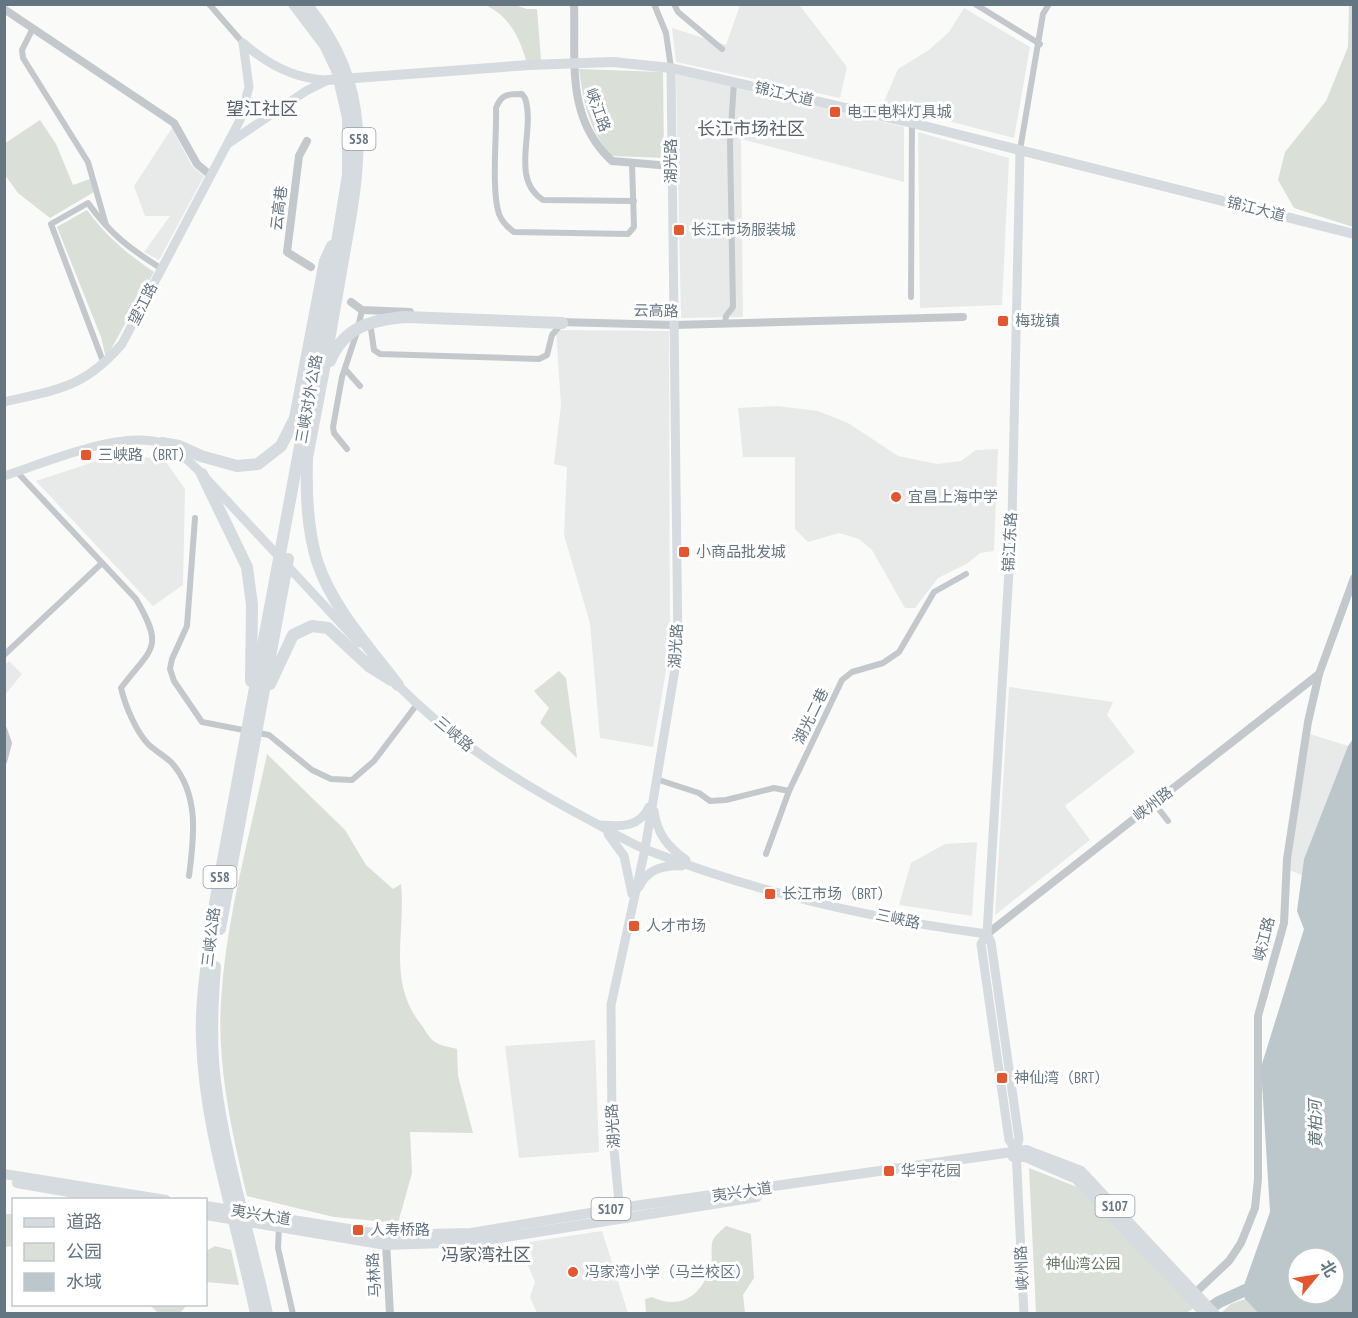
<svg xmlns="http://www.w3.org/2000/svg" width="1358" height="1318" viewBox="0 0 1358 1318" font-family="'PT Sans Narrow','Noto Sans SC',sans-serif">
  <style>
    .built { fill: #e8e9e9 }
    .green { fill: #dadfd7 }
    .water { fill: #bbc7cb; fill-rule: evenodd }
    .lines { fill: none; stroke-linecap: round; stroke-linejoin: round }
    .river { stroke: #bbc7cb; stroke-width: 12 }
    .minor { stroke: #c3c8cc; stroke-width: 6 }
    .tertiary { stroke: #c3c8cc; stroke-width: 8 }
    .secondary { stroke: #d6dbdf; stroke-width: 9 }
    .primary { stroke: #d6dbdf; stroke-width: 10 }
    .motorway { stroke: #d6dbdf; stroke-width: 12 }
    .poi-dot { fill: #e4572e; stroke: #fff; stroke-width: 2 }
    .labels { text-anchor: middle; stroke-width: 6; stroke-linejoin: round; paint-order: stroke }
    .shield { fill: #fff; stroke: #939fa8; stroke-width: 1.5 }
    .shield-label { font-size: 14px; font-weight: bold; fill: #657683 }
    .street-label { font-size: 15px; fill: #657683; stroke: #fff }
    .poi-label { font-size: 15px; fill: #657683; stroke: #fff; text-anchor: start }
    .park-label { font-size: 15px; fill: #687a64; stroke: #fff }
    .water-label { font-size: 16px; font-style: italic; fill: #60757c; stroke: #fff }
    .quarter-label { font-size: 18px; fill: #57646e; stroke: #fff }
  </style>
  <rect width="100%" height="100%" fill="#fafaf8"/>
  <g class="built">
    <path d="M792 4 801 7 847 67 840 98 676 62 672 28 726 45 740 5Z"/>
    <path d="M964 8 1030 47 1014 138 883 104 898 69 929 50 949 32Z"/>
    <path d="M676 74 904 127V182L741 139 743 317 681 318Z"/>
    <path d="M172 128 192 166 204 176 159 260 144 252 170 216H145L134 186Z"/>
    <path d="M918 132 1009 158 1002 305 920 308Z"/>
    <path d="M556 330 669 331 670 647 653 747 600 738 590 623 564 535 567 467 554 464 561 405Z"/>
    <path d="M777 406 818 411 848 423 898 456 937 464 961 461 976 450 998 449 994 551 980 553 968 563 938 578 915 608H905L872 550 859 539 839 533 808 542 795 529V457H743L738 408Z"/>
    <path d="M123 457H147L166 462 185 489 183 585 153 606 36 481 100 460Z"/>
    <path d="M9 661 22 674 5 695V665Z"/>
    <path d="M1009 687 1113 702 1107 715 1135 752 1065 806 1090 840 995 915Z"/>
    <path d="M1310 734 1348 746 1304 859 1302 875 1289 870Z"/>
    <path d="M977 842 972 916 899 905 911 863 945 844Z"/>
    <path d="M595 1040 599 1152 519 1158 505 1046Z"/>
    <path d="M602 1231 628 1313H537L530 1297 535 1282 527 1263 532 1257 529 1242Z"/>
  </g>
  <g class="green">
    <path d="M485 5H514L527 9H537L541 60H526C519 36 508 15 485 5Z"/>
    <path d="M1349 5H1354L1353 227 1294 208 1278 180 1285 152 1326 101 1348 47Z"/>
    <path d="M579 69 663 72 664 158 612 156C589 132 583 100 579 69Z"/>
    <path d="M40 120 56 144 73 185 90 179 94 192 50 218 18 193 5 175 4 144Z"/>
    <path d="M87 210C106 236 127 254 154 272L106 358 101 337 57 227Z"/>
    <path d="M559 671 566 678 577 758 540 723 549 708 534 691Z"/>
    <path d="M267 754 345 830 366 865 393 889 401 884C406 935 386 983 423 1027 426 1032 430 1039 435 1042 440 1046 451 1047 457 1049L458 1076 473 1133 410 1132 412 1173 398 1223 334 1217 247 1196C232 1133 217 1067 221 1001 226 918 250 835 267 754Z"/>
    <path d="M1029 1168 1077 1187 1194 1308 1184 1314 1036 1313Z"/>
    <path d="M5 1214H13V1246L5 1247Z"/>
    <path d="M726 1226 751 1234 754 1278 743 1295 745 1313H646L645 1299 652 1297C681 1311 704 1294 711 1264 713 1257 710 1247 713 1240 715 1235 722 1230 726 1226Z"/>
    <path d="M215 1246 231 1250 239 1285 206 1282V1251Z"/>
    <path d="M1245 1299 1258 1313 1222 1312 1231 1304Z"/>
    <path d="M150 1305H187L179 1314 158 1313Z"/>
  </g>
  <path class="water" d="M1353 739V1313H1258L1245 1299 1243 1288 1270 1212 1261 1067 1304 929 1297 911 1304 859 1348 746ZM1298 1258H1334V1294H1298Z"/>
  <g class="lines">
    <path class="river" d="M1203 1313 1219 1302 1259 1284"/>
    <g class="minor">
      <path d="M209 4 243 43"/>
      <path d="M654 4 666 33 671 68"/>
      <path d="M674 4 678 12 722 49"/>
      <path d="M975 4 1040 44"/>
      <path d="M33 28 22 50 23 58 88 162 106 225"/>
      <path d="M1020 150 1043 14 1049 4"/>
      <path d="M632 164 634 227 628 234 514 232C507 227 502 222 499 214 491 189 497 135 496 108 501 94 508 94 522 94L525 98C536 131 509 178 543 200L634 201"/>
      <path d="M911 297 912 123"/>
      <path d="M725 324 726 316 733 307 730 143 734 82"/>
      <path d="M371 329 374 350 380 354 539 359 547 355 552 335 562 323"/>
      <path d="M104 364 51 224 88 203C110 234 130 249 162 269"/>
      <path d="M345 369 360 386"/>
      <path d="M347 449 334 433 333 427 342 377 357 332 362 310"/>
      <path d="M17 472 136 599C165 649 152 647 121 688 125 705 136 732 149 745 156 751 164 756 171 762 200 794 194 838 189 876"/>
      <path d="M195 518 187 626 172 659 170 669 174 681 202 722 269 735 312 770 331 779 352 780 374 761 418 703"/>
      <path d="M4 655 102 563"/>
      <path d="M4 729 9 743 4 762"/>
      <path d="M656 779 699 793 710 801 726 800 774 788 789 791"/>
      <path d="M1154 803 1168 821"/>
      <path d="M766 854 789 791 842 680 852 672 883 663 899 652 934 592 966 574"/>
      <path d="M279 1227 278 1248 293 1314"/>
    </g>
    <g class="tertiary">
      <path d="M574 4C576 60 565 118 612 161L671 166"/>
      <path d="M4 9 174 123 197 164 209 174"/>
      <path d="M307 141 299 156 287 252 311 267"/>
      <path d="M351 302 362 310 410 312"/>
      <path d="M559 322 674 325 963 317"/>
      <path d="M987 934 1319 674"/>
      <path d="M386 1242 390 1314"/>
      <path d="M1195 1293 1229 1261 1241 1243 1255 1208 1258 1179V1016L1284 923 1287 859 1308 722 1319 674 1354 578"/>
    </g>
    <g class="secondary">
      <path d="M243 43C267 64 294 79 326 80"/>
      <path d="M229 143 306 91 328 80"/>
      <path d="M4 402C59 389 84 388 122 344L240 120 249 87 243 43"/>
      <path d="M4 476C45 463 120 430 161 443 176 448 191 463 202 474L359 643"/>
      <path d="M395 682C452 741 522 785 595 823 612 832 629 843 647 850 755 892 872 919 987 934"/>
      <path d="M654 811C657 834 668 847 686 860"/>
      <path d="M602 825C621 827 640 827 649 807"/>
      <path d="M608 834 624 856 632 894"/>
      <path d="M639 887C647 869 665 865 682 866"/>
      <path d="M987 934 991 942 1019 1139 1016 1150 1024 1314"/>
      <path d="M1016 1150 1009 1140 981 944 987 934 1012 521 1020 150"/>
      <path d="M620 1213 612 1128 611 1005 645 849 678 651 671 68"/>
    </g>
    <g class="primary">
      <path d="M328 80 529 65 613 62 671 68 912 123 1354 234"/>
      <path d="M1013 1157H1025L1076 1179 1205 1314"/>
      <path d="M4 1174 166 1200"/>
      <path d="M17 1183 115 1200"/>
      <path d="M206 1206 386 1235 471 1233 620 1208 1026 1150 1081 1171 1215 1314"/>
      <path d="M206 1215 386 1245 474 1242 757 1197"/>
    </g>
    <g class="motorway">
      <path d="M330 361C344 327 371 320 405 317L562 323"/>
      <path d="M162 443 179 446 201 456 237 466 258 464 281 446 295 418 325 261 332 246"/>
      <path d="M307 460C306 494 307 528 317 561 332 607 369 647 398 685"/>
      <path d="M306 463C318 403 329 343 339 283 357 176 381 97 306 4"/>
      <path d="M202 474 247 567 252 605 251 681"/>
      <path d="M270 684 293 635 312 626 328 628 370 667 391 680"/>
      <path d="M220 929 288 559"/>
      <path d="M215 967C212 1004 210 1044 215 1081 225 1160 250 1236 267 1314"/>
      <path d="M256 1314C238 1223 205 1133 202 1040 200 995 210 948 215 903L330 285 348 175V118L337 70 325 45 294 4"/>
    </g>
  </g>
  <g class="poi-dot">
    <rect x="829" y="106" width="12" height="12" rx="3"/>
    <rect x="673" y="224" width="12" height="12" rx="3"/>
    <rect x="997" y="315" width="12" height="12" rx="3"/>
    <rect x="80" y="449" width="12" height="12" rx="3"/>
    <circle cx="896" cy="497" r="6"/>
    <rect x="678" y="546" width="12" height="12" rx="3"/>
    <rect x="764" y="888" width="12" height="12" rx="3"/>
    <rect x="628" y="920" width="12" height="12" rx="3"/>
    <rect x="996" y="1072" width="12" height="12" rx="3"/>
    <rect x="883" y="1165" width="12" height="12" rx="3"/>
    <rect x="352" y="1224" width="12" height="12" rx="3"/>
    <circle cx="573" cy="1272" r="6"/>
  </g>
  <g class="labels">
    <g class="shield">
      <rect x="342.5" y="128" width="33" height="22" rx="4.5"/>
      <rect x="203.5" y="866" width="33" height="22" rx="4.5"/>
      <rect x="1095.5" y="1195" width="39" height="22" rx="4.5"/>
      <rect x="591.5" y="1198" width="39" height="22" rx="4.5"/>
    </g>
    <g class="shield-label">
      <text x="359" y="144">S58</text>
      <text x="220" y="882">S58</text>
      <text x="1115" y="1211">S107</text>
      <text x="611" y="1214">S107</text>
    </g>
    <g class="street-label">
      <text transform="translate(784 94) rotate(13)" y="5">锦江大道</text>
      <text transform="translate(598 110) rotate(70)" y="5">峡江路</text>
      <text transform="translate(671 161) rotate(-90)" y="5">湖光路</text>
      <text transform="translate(279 208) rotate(-83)" y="5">云高巷</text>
      <text transform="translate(1256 209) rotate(14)" y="5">锦江大道</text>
      <text transform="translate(143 304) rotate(-63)" y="5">望江路</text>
      <text transform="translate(656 311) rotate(1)" y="5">云高路</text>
      <text transform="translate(309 399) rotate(-80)" y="5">三峡对外公路</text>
      <text transform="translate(1010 542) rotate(-87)" y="5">锦江东路</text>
      <text transform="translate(676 646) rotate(-87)" y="5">湖光路</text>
      <text transform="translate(811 716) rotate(-64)" y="5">湖光二巷</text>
      <text transform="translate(454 734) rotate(40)" y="5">三峡路</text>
      <text transform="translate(1153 804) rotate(-38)" y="5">峡州路</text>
      <text transform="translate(898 919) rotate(12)" y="5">三峡路</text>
      <text transform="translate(211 937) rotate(-83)" y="5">三峡公路</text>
      <text transform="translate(1264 939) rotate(-76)" y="5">峡江路</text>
      <text transform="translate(613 1126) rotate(-93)" y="5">湖光路</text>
      <text transform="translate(742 1192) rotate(-8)" y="5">夷兴大道</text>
      <text transform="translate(261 1215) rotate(9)" y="5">夷兴大道</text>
      <text transform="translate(1022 1268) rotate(-93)" y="5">峡州路</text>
      <text transform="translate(374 1275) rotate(-93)" y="5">马林路</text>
    </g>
    <g class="poi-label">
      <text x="847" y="117">电工电料灯具城</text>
      <text x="691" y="235">长江市场服装城</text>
      <text x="1015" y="326">梅珑镇</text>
      <text x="98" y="460">三峡路（BRT）</text>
      <text x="908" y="502">宜昌上海中学</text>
      <text x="696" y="557">小商品批发城</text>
      <text x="782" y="899">长江市场（BRT）</text>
      <text x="646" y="931">人才市场</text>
      <text x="1014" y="1083">神仙湾（BRT）</text>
      <text x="901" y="1176">华宇花园</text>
      <text x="370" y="1235">人寿桥路</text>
      <text x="585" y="1277">冯家湾小学（马兰校区）</text>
    </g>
    <g class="park-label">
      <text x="1083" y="1269">神仙湾公园</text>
    </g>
    <g class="water-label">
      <text transform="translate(1315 1124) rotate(-91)" y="6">黄柏河</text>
    </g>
    <g class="quarter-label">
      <text x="262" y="115">望江社区</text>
      <text x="751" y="135">长江市场社区</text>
      <text x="486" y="1261">冯家湾社区</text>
    </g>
  </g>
  <rect width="1358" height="1318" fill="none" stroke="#657683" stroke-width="12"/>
  <rect x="12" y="1198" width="195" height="108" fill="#ffffff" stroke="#c1c8cd" stroke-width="1.5"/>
  <rect x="24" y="1218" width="30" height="9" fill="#d6dbdf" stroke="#c1c8cd" stroke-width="1.5"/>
  <text x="66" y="1228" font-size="18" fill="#657683">道路</text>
  <rect x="24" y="1243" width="30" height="18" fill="#dadfd7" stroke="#c1c8cd" stroke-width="1.5"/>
  <text x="66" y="1258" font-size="18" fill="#657683">公园</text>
  <rect x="24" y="1273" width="30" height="18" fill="#bbc7cb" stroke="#c1c8cd" stroke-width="1.5"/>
  <text x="66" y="1288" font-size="18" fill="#657683">水域</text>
  <g transform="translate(1316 1276) rotate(60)"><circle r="28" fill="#ffffff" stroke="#c1c8cd" stroke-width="1.5"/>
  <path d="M0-4.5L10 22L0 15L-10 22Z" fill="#e4572e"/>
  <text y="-9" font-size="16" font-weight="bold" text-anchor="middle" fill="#657683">北</text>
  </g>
</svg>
